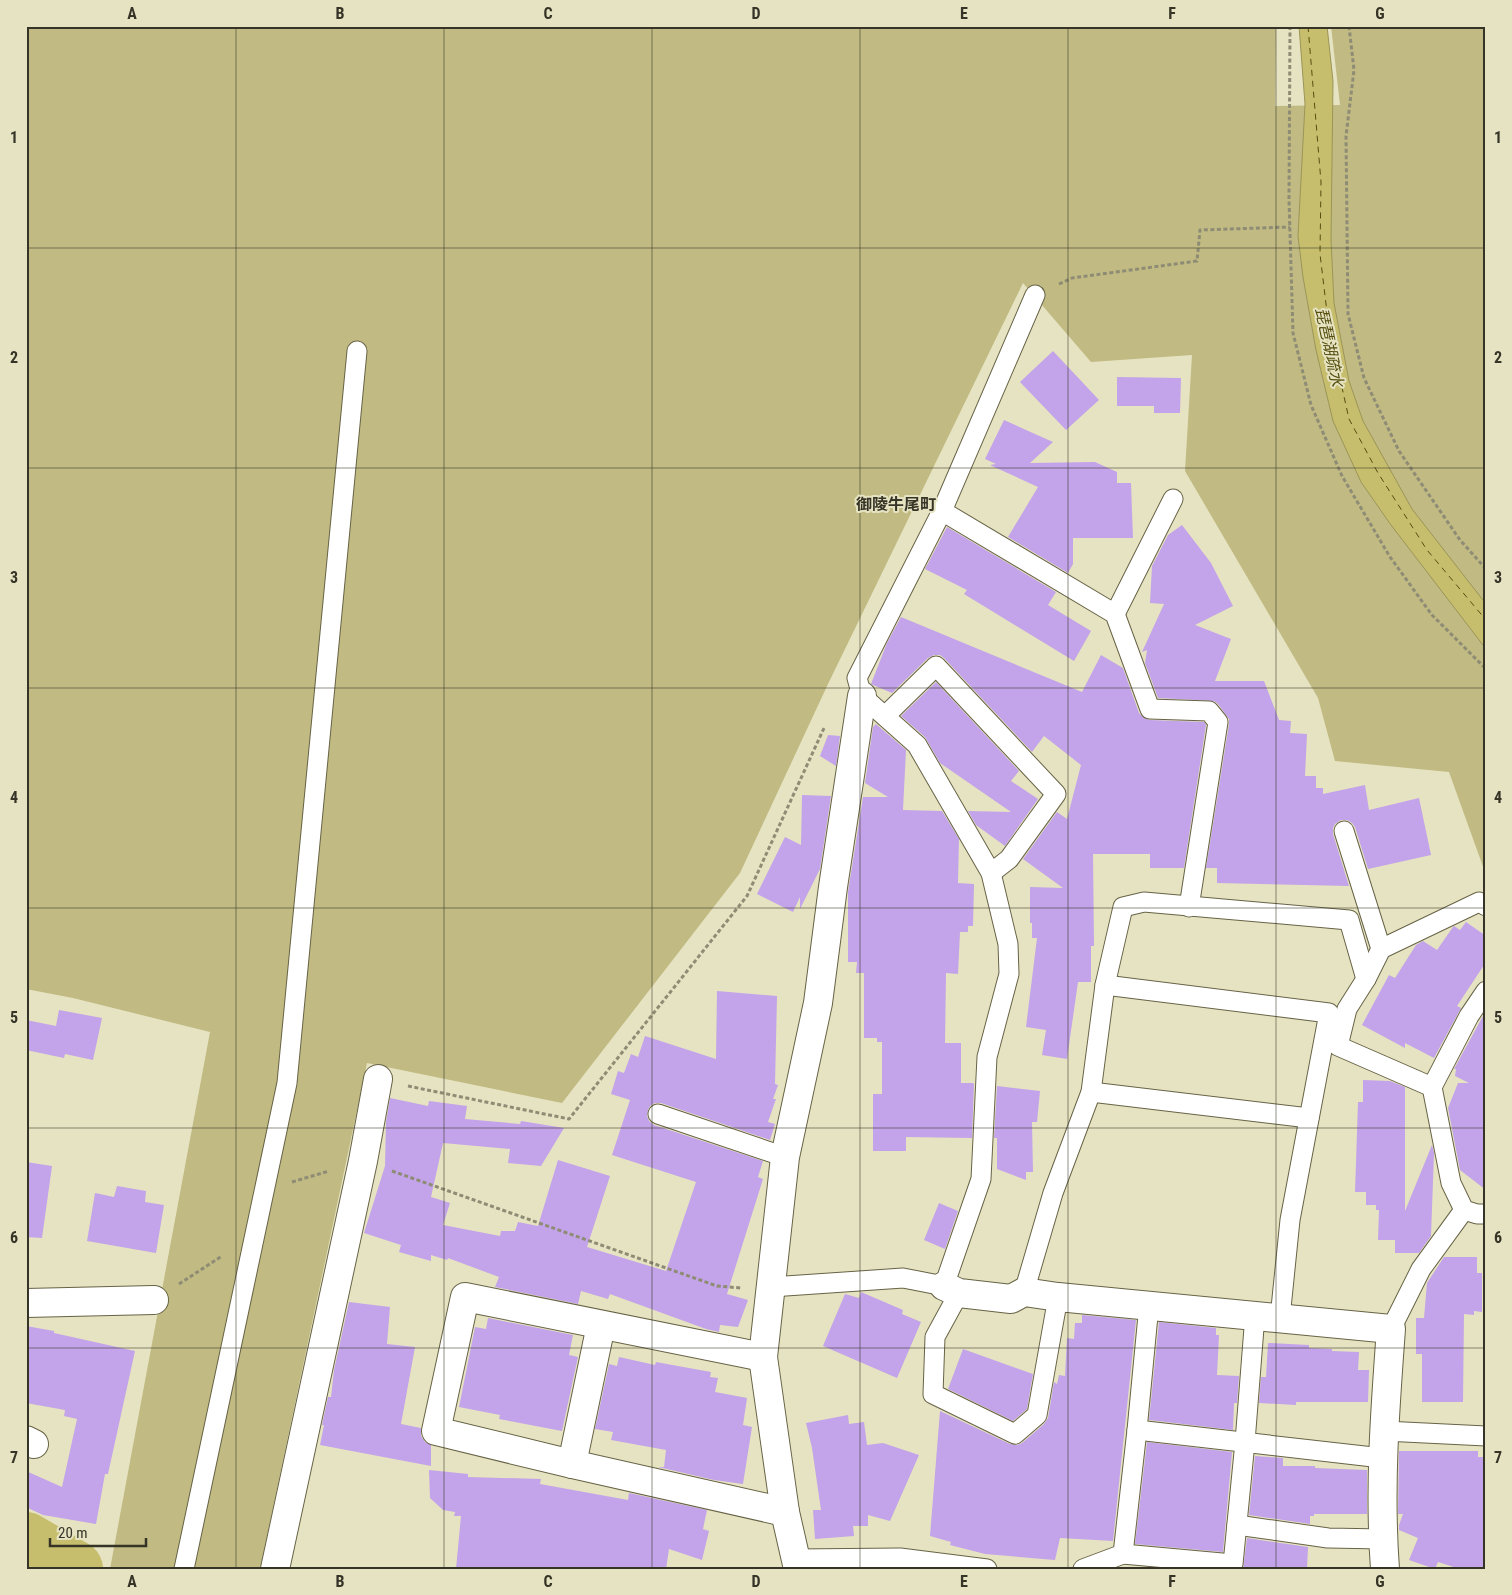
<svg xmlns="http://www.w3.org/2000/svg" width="1512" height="1595" viewBox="0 0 1512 1595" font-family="'Roboto Condensed','Noto Sans JP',sans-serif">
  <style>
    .green { fill: #c1ba82 }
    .water { fill: #c7be6d; stroke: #9b9558 }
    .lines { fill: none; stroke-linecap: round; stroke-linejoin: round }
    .river { stroke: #c7be6d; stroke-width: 58 }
    .ferry { stroke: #554e0f; stroke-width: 1; stroke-dasharray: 6 5; stroke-linecap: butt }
    .building { fill: #c3a3e9 }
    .lane-casing { stroke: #676346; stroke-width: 21 }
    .street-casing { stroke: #676346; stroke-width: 30 }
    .path { stroke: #8e8c75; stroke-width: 3; stroke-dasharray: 4 2.5; stroke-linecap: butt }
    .lane { stroke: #fff; stroke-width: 19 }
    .street { stroke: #fff; stroke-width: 28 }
    .grid { fill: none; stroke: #353427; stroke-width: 1; stroke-opacity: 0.55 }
    .labels { text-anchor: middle; stroke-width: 4; stroke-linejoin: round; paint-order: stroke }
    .water-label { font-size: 16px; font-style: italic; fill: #554e0f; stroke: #e6e3c2 }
    .neighbourhood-label { font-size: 16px; font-weight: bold; fill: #353427; stroke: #e6e3c2 }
    .neatline { fill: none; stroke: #353427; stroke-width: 2 }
    .grid-label { font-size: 16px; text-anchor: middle; font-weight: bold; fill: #353427 }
  </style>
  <rect width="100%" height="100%" fill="#e6e3c2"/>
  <path class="green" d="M26 26H1276L1275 106 1340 105 1331 26H1486V875L1449 772 1335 761 1318 698 1185 471 1192 355 1091 362 1023 283 828 684 740 873 562 1103 367 1063 260 1569H110L210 1032 73 998 26 989Z"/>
  <path class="water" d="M1299 26H1327L1333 81 1331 240 1334 303 1349 381 1363 421 1412 509 1486 604V649L1391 525 1361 482 1333 421 1316 350 1303 277 1298 236 1305 104Z"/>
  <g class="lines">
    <path class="river" d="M26 1541 74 1569"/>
    <path class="ferry" d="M1308 26 1321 182 1320 254 1329 329 1349 419 1378 473 1427 550 1486 620"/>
  </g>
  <g class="building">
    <path d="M1053 351 1099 400 1066 430 1020 382Z"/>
    <path d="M1117 377 1181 378 1180 413H1154V406H1117Z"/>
    <path d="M1004 420 1053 442 1030 463 1095 462 1117 472V483H1131L1133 538H1073V564L1068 573 1008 537 1038 487 990 465 996 464 985 459Z"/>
    <path d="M1182 525 1211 563 1233 606 1195 625 1231 639 1215 681H1264L1279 720 1291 721 1290 733 1307 734 1305 776H1316V788H1323V794L1365 785 1369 810 1419 798 1431 855 1368 869 1355 827 1352 823 1347 820H1341L1335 824 1333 828V834L1349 886 1217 883V868H1206L1229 724V719L1218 704 1214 701 1158 698 1145 663 1147 650 1142 652 1164 604 1150 603 1152 566 1168 535Z"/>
    <path d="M947 527 1056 592 1048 605 1091 631 1074 661 964 594 967 590 925 569Z"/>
    <path d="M901 617 1082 692 1101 655 1123 668 1139 713 1144 718 1150 720 1204 722 1206 725 1184 868H1150V854H1093L1094 946H1091V982H1078L1067 1059 1042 1055 1046 1030 1026 1027 1037 938H1032V923H1030V887L1063 888 1023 859 1057 812 1067 819 1081 765 1044 736 1032 752 944 658 940 655H934L928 658 892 693 873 685 871 684 887 643Z"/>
    <path d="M936 682 1019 771 1011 781 1038 799 1005 846 976 825 968 811 1011 812 940 763 925 737 901 716Z"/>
    <path d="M876 724 906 750 903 810 942 811 959 839 958 883 974 884 973 926H968V932H960L958 974 946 973 945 1043H961V1083H973L974 1084 972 1138 906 1137V1151H873V1094H882V1042H877V1038H864V973H856L857 962H848V892L863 797H888L865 783 873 727Z"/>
    <path d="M828 735 840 736 836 766 820 756Z"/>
    <path d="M802 795 831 796 820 869 800 909V897L793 912 757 894 785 837 801 845Z"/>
    <path d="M1466 922 1486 936V962L1457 1006 1461 1008 1434 1058 1405 1043V1048L1362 1025 1389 975 1395 978 1416 945 1423 941 1437 950 1453 927 1454 926 1460 930Z"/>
    <path d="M717 991 777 996 775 1084 778 1085 773 1099H776L768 1122 775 1124 770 1140 661 1103H655L650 1106 648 1110 647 1116 649 1121 654 1125 763 1161 758 1177 763 1179 727 1294 748 1300 738 1327 720 1325 719 1332 706 1329 610 1294 608 1299 581 1291 578 1304 495 1287 499 1277 448 1258 447 1260 431 1255V1261L399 1252 401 1245 364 1233 385 1166 386 1122 390 1098 428 1106 429 1101 467 1106 465 1119 520 1124 521 1121 564 1128 541 1166 508 1163 510 1149 443 1143 431 1197 450 1203 443 1225 500 1236 501 1231H515L518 1222 538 1226 558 1160 610 1176 587 1247 666 1271 696 1182 612 1155 630 1100 611 1094 618 1071 624 1073 631 1054 638 1057 645 1036 716 1059Z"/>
    <path d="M59 1010 102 1018 93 1060 65 1054 64 1058 26 1050V1020L56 1026Z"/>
    <path d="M1483 1016 1486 1017V1190L1460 1170 1448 1108 1458 1083H1469L1455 1076 1456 1069H1454Z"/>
    <path d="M1363 1080 1390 1081 1405 1087V1211L1432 1145 1434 1153 1431 1236 1419 1253H1395V1240H1378L1379 1210H1376V1205H1366V1192H1355L1358 1102H1363Z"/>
    <path d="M997 1086 1040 1091 1037 1122H1032L1033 1172H1026V1180L997 1169V1138H994Z"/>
    <path d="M26 1162 52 1166 42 1238 26 1237Z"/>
    <path d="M117 1186 146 1191 145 1202 164 1205 156 1253 87 1241 95 1193 114 1197Z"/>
    <path d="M939 1203 958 1211 945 1249 924 1240Z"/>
    <path d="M1444 1257H1477V1273H1482V1312L1474 1311V1315L1464 1314 1463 1402H1422V1354H1416V1318H1424L1427 1283Z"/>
    <path d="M861 1292 903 1310 902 1314 921 1322 897 1378 823 1346 845 1294 859 1298Z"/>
    <path d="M349 1302 390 1307 387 1344 415 1347 401 1424 421 1428V1436L425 1442 431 1445V1466L320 1445 324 1425H322L328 1397H331L334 1370Z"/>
    <path d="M1082 1315 1136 1320 1113 1541 1060 1538 1055 1560 985 1554 950 1545 951 1542 930 1536 940 1411 1010 1444 1017 1445 1022 1443 1044 1424 1048 1418 1054 1382 1057 1384 1059 1375 1065 1376 1067 1338 1074 1339 1075 1323H1082Z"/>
    <path d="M488 1318 573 1335 569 1355 578 1357 562 1431 499 1419 500 1415 459 1407 475 1327 486 1329Z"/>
    <path d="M1159 1322 1216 1328V1335H1219L1217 1375 1239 1376 1237 1403H1234L1233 1430 1149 1420Z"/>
    <path d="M26 1326 54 1331V1333L135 1351 108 1474H105L96 1524 43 1515 26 1507V1471L62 1487 77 1419 64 1416 65 1410 26 1403Z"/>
    <path d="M1268 1343 1309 1345V1348L1332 1349V1351L1359 1352 1358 1370H1369L1368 1402H1296V1405L1259 1403 1261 1377H1266Z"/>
    <path d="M963 1349 1033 1374 1027 1409 1013 1421 948 1389Z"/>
    <path d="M619 1357 655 1365 656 1362 711 1372 710 1377 718 1378 715 1392 747 1398 743 1425 752 1427 743 1484 714 1480 658 1467H664L666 1450 611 1440 613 1432 595 1429 609 1364 617 1366Z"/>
    <path d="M848 1415 849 1424 864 1422 867 1445 883 1443 919 1455 890 1521 868 1515V1526H853L854 1536 815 1539 813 1510H821L812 1448 806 1423Z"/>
    <path d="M1147 1442 1232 1452 1223 1552 1135 1544Z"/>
    <path d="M1399 1451H1478V1457H1486V1569H1460L1438 1562 1435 1569 1409 1560 1418 1538 1399 1530V1525L1403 1514H1398Z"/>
    <path d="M1255 1456 1283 1458V1466H1315V1468L1367 1470V1514H1314V1516H1310V1524L1249 1515Z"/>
    <path d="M429 1470 468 1474V1477L541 1479 540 1484 628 1500 629 1493 707 1510 703 1529 709 1531 702 1560 669 1549 666 1569H456L461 1516H454L455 1512 443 1510 430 1498Z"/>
    <path d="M1247 1538 1308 1547 1307 1569H1243Z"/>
  </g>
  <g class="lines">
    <defs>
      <g id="lane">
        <path d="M942 511 1115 614 1150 709 1209 711 1218 722 1189 907"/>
        <path d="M1115 614 1173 499"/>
        <path d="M885 716 936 666 1056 794 1009 859 991 873"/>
        <path d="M1344 831 1381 949"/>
        <path d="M1105 985 1329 1013 1290 1220 1280 1318"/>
        <path d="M1486 991 1469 1016 1432 1087 1451 1183 1464 1210 1477 1214H1486"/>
        <path d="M1432 1087 1338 1046 1347 1009 1366 979 1381 949 1479 902 1486 906"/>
        <path d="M1091 1092 1309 1118"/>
        <path d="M658 1114 785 1157"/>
        <path d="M771 1287 903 1278 944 1286 981 1179 987 1057 1009 974 1008 944 991 873 917 745 862 696 857 678 942 511 1035 295"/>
        <path d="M1024 1292 1053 1193 1091 1092 1105 985 1123 907 1144 902 1349 920 1366 979"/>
        <path d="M959 1293 935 1337 933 1394 1015 1434 1037 1415 1058 1297"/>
        <path d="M1391 1329 1421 1269 1464 1210"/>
        <path d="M1137 1430 1382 1458"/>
        <path d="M1384 1431 1486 1436"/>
        <path d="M1237 1525 1328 1538 1383 1539"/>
        <path d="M1123 1554 1233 1564 1245 1442 1255 1315"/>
        <path d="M796 1559 900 1558 987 1569"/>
        <path d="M184 1569 287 1083 357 351"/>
        <path d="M1083 1569 1123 1554 1137 1430 1149 1305"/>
      </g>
      <g id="street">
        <path d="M944 1286 959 1293 1011 1299 1024 1292 1058 1297 1391 1329C1385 1409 1379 1489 1385 1569"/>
        <path d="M26 1303 154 1300"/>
        <path d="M763 1357 465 1297 436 1431 572 1464 785 1512"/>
        <path d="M26 1440 34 1444"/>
        <path d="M572 1464 601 1325"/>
        <path d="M275 1569 363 1161 378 1079"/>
        <path d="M798 1569 785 1512 763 1357 785 1157 818 1003 833 887 862 696"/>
      </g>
    </defs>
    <use href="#lane" class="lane-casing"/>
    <use href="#street" class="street-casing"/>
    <g class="path">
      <path d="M1290 26 1289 199 1293 333 1311 405 1342 476 1390 557 1432 615 1486 669"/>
      <path d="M1349 26 1354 70 1346 136 1348 314 1364 378 1399 451 1460 540 1486 569"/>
      <path d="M1059 284 1072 278 1197 261 1200 230 1290 227"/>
      <path d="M408 1086 569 1119 747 896 824 728"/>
      <path d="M392 1171 717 1286 741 1288"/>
      <path d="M292 1182 329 1171"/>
      <path d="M179 1284 222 1256"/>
    </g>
    <use href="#lane" class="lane"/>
    <use href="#street" class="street"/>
  </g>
  <path class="grid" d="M236 26V1569M444 26V1569M652 26V1569M860 26V1569M1068 26V1569M1276 26V1569M26 248H1486M26 468H1486M26 688H1486M26 908H1486M26 1128H1486M26 1348H1486"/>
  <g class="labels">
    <g class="water-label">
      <text transform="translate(1330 347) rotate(78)" y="6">琵琶湖疏水</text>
    </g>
    <g class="neighbourhood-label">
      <text x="896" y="510">御陵牛尾町</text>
    </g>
  </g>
  <rect width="1512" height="1595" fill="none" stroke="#e6e3c2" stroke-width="55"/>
  <path d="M50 1538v8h96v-8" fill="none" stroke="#353427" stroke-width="2.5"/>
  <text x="58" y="1538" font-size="15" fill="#353427" stroke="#e6e3c2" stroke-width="4" paint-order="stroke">20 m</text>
  <rect x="28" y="28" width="1456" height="1540" class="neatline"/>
  <g class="grid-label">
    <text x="132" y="19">A</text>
    <text x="340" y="19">B</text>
    <text x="548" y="19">C</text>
    <text x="756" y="19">D</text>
    <text x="964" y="19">E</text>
    <text x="1172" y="19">F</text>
    <text x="1380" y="19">G</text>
    <text x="14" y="143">1</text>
    <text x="1498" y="143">1</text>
    <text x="14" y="363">2</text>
    <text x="1498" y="363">2</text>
    <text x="14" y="583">3</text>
    <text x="1498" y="583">3</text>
    <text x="14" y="803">4</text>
    <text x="1498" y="803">4</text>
    <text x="14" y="1023">5</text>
    <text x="1498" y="1023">5</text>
    <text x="14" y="1243">6</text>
    <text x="1498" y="1243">6</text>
    <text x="14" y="1463">7</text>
    <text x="1498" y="1463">7</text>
    <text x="132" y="1587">A</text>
    <text x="340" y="1587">B</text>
    <text x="548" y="1587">C</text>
    <text x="756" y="1587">D</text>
    <text x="964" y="1587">E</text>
    <text x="1172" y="1587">F</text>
    <text x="1380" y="1587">G</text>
  </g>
</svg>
